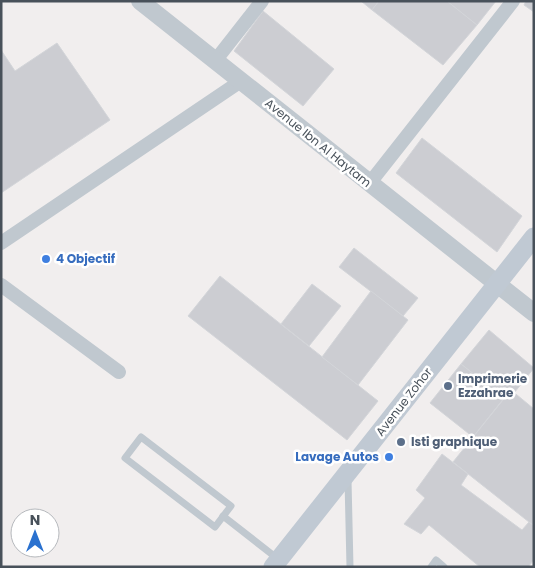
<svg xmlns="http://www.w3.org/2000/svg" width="535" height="568" viewBox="0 0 535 568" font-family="Poppins,sans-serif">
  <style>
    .building { fill: #cccdd2; stroke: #d3d5d9 }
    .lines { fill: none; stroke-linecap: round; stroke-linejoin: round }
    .service { stroke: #c0c8cf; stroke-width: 7 }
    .minor { stroke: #c0c8cf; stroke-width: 14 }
    .tertiary { stroke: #c0c8cf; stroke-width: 18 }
    .secondary { stroke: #c0c9d3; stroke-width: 19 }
    .shop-dot { fill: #3f7fe0; stroke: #fff; stroke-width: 2 }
    .service-dot { fill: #5c6f8a; stroke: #fff; stroke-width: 2 }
    .labels { text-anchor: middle; stroke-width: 5; stroke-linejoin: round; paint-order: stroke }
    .street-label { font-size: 12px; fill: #48515a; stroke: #fff }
    .shop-label { font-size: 12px; font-weight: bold; fill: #366cbe; stroke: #fff; text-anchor: start }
    .service-label { font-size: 12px; font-weight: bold; fill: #4e5e75; stroke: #fff; text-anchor: start }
  </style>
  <rect width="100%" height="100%" fill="#f1eeee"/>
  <g class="building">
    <path d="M361 1H379L372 10Z"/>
    <path d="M379 1H447L477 25 443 65 372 10Z"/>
    <path d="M447 1H496L477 25Z"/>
    <path d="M526 1H534V12L524 5Z"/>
    <path d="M263 11 334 69 303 106 234 51Z"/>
    <path d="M57 43 110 120 1 193V50L15 71Z"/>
    <path d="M422 138 522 216 497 252 396 173Z"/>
    <path d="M354 248 418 298 403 316 339 267Z"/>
    <path d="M220 276 378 401 347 440 188 316Z"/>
    <path d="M312 284 341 306 309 346 281 324Z"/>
    <path d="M371 291 408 320 358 385 322 357Z"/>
    <path d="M489 330 534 368 514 393 511 390 504 398 461 364Z"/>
    <path d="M461 364 504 398 473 437 430 403Z"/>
    <path d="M511 390 534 409V526L453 462Z"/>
    <path d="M442 454 468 474 461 485 522 530 529 522 534 526V560L528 567H480L429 525 421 534 404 524 425 498 416 490Z"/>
  </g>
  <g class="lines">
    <g class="service">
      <path d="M141 437 231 506 215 527 125 458Z"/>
      <path d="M348 480 350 567"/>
      <path d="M223 516 278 559"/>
      <path d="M431 567 436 560 444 567"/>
    </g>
    <g class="minor">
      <path d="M215 61 262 1"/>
      <path d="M369 184 513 1"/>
      <path d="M1 243 241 81"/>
      <path d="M1 285 119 372"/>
    </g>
    <path class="tertiary" d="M140 1 534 313"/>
    <path class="secondary" d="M273 567 534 237"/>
  </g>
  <g class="shop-dot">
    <circle cx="46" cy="259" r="5"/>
    <circle cx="389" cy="457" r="5"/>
  </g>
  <g class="service-dot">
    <circle cx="448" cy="386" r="5"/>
    <circle cx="401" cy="442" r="5"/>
  </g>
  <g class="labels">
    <g class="street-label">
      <text transform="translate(318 143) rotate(39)" y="4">Avenue Ibn Al Haytam</text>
      <text transform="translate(404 402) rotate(-52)" y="4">Avenue Zohor</text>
    </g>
    <g class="shop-label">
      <text x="56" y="263">4 Objectif</text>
      <text x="379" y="461" text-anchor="end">Lavage Autos</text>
    </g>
    <g class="service-label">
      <text x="458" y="383">Imprimerie<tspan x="458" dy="14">Ezzahrae</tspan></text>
      <text x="411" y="446">Isti graphique</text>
    </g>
  </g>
  <rect width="535" height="568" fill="none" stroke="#48515a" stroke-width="5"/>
  <g transform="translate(35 533)"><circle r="24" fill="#ffffff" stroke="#b6b9bd"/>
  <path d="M0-4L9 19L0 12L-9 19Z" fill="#2a71cf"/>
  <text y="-8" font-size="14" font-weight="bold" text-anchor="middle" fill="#48515a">N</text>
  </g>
</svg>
